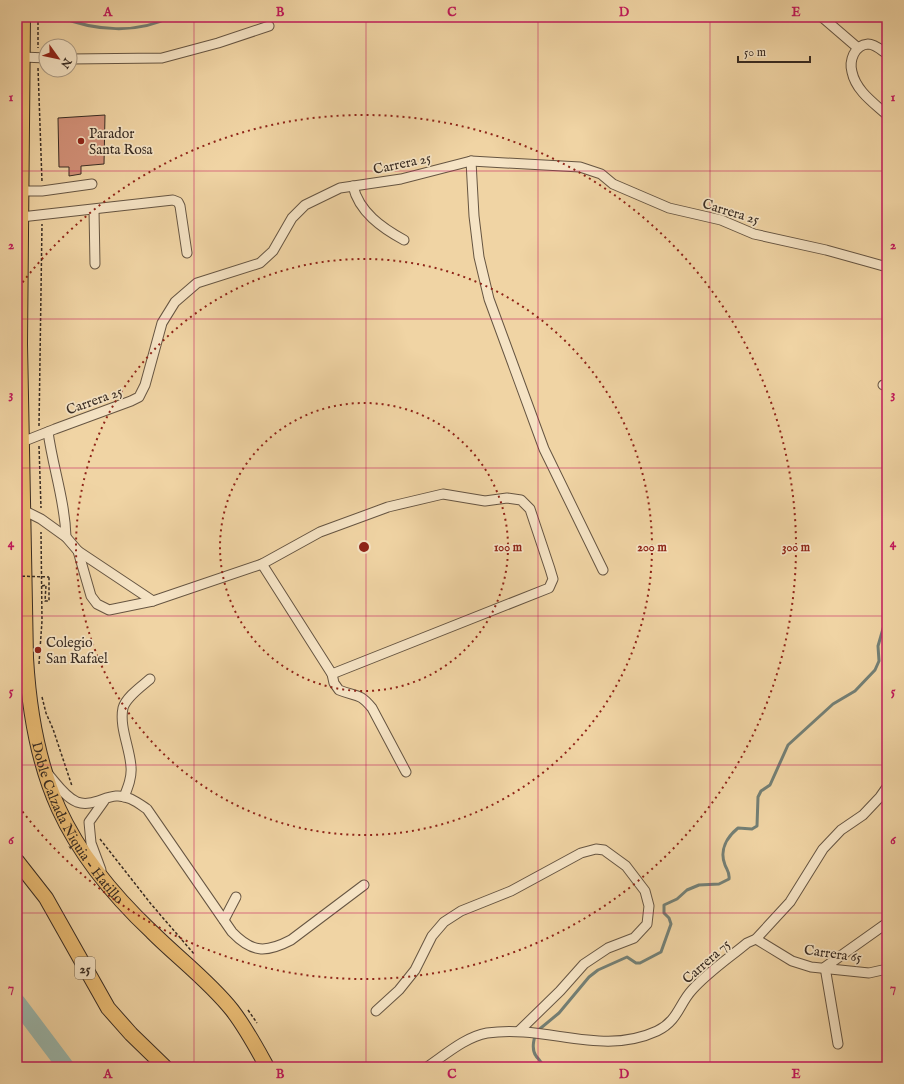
<svg xmlns="http://www.w3.org/2000/svg" width="904" height="1084" viewBox="0 0 904 1084" font-family="'IM FELL English',serif">
  <style>
    .lines { fill: none; stroke-linecap: round; stroke-linejoin: round }
    .stream { stroke: #737f75; stroke-width: 3 }
    .river { stroke: #9bb7ac; stroke-width: 17 }
    .building { fill: #d29078; stroke: #382b22 }
    .minor-casing { stroke: #665542; stroke-width: 11 }
    .highway-casing { stroke: #382b22; stroke-width: 16 }
    .path { stroke: #382b22; stroke-width: 1.5; stroke-dasharray: 3 2; stroke-linecap: butt }
    .minor { stroke: #f5e3c4; stroke-width: 9 }
    .highway { stroke: #e8ba72; stroke-width: 14 }
    .path-bridge { stroke: #382b22; stroke-width: 1.5; stroke-dasharray: 3 2; stroke-linecap: butt }
    .grid { fill: none; stroke: #c2185b; stroke-width: 1; stroke-opacity: 0.55 }
    .ring { fill: none; stroke: #8f2418; stroke-width: 2; stroke-dasharray: 2 4 }
    .poi-dot { fill: #8f2418; stroke: #f5e3c4; stroke-width: 1.5 }
    .labels { text-anchor: middle; stroke-width: 3.5; stroke-linejoin: round; paint-order: stroke }
    .shield { fill: #f5e3c4; stroke: #716253; stroke-width: 1 }
    .shield-label { font-size: 13px; font-weight: bold; fill: #382b22 }
    .poi-label { font-size: 14px; fill: #382b22; stroke: #f5e3c4; text-anchor: start }
    .street-label { font-size: 14px; fill: #382b22; stroke: #f5e3c4 }
    .centre { fill: #8f2418; stroke: #f5e3c4; stroke-width: 2 }
    .ring-label { font-size: 12px; text-anchor: middle; font-weight: bold; fill: #8f2418; stroke: #f5e3c4; stroke-width: 3.5; stroke-linejoin: round; paint-order: stroke }
    .neatline { fill: none; stroke: #c2185b; stroke-width: 1.5 }
    .grid-label { font-size: 13px; text-anchor: middle; font-weight: bold; fill: #c2185b }
  </style>
  <rect width="100%" height="100%" fill="#f0d4a4"/>
  <filter id="stains"><feTurbulence type="fractalNoise" baseFrequency=".005" numOctaves="4"/><feColorMatrix values="0 0 0 0 .2 0 0 0 0 .09 0 0 0 0 .02 0 0 0 .5 -.17"/></filter>
  <radialGradient id="worn" r=".72"><stop offset=".6" stop-color="#630" stop-opacity="0"/><stop offset="1" stop-color="#630" stop-opacity=".3"/></radialGradient>
  <g class="lines">
    <g class="stream">
      <path d="M61 17C94 31 138 34 170 17"/>
      <path d="M543 1067C542 1061 539 1060 536 1056 531 1049 534 1039 536 1032L559 1013 589 977 598 970 627 957 636 963H640L661 952 671 924 669 918 664 913V905L677 899 687 890 699 885 719 884 729 879C730 873 727 870 725 865 719 850 727 837 738 828L752 829 757 826 758 797 761 791 770 785 788 745 833 704 855 691 875 670 879 661 878 646 887 615"/>
      <path d="M605 1067 617 1065 621 1067"/>
    </g>
    <path class="river" d="M17 1002 66 1067"/>
  </g>
  <path class="building" d="M105 115 104 164 81 166V174L69 176V167H59L58 118Z"/>
  <g class="lines">
    <defs>
      <g id="minor">
        <path d="M822 17 858 48"/>
        <path d="M887 54C881 50 875 44 868 44 854 45 849 61 852 72 856 91 874 103 887 115"/>
        <path d="M23 57 46 58"/>
        <path d="M70 59 162 58 218 43 269 26"/>
        <path d="M471 161 474 216 479 257 489 299 544 449 603 570"/>
        <path d="M353 186C359 212 382 228 404 240"/>
        <path d="M22 191H42L92 184"/>
        <path d="M94 210 95 264"/>
        <path d="M21 217 173 200 178 202 180 206 187 253"/>
        <path d="M883 385 887 386"/>
        <path d="M48 432C53 468 65 501 66 537"/>
        <path d="M22 442 55 429 131 401 139 397 145 385 162 323 175 302 197 283 260 263 273 251 292 218 305 205 340 188 401 179 471 161 580 167 601 174 613 184 669 208 721 220 754 234 826 250 887 267"/>
        <path d="M23 510 41 519 66 537 78 551 91 596 97 604 109 610 153 601 262 564 320 532 388 507 443 494 485 501 507 498 521 500 530 509 550 569 553 579 549 588 332 674"/>
        <path d="M78 551 153 601"/>
        <path d="M262 564 332 674 334 683 339 690C356 697 359 692 372 708L406 772"/>
        <path d="M48 774C56 783 65 797 77 802 91 807 103 797 116 796 128 795 138 803 147 809L232 932C252 953 266 953 291 940L364 885"/>
        <path d="M124 797C128 787 132 777 131 767 130 748 119 727 123 708 126 697 142 686 150 679"/>
        <path d="M101 870 91 843 89 822 104 801"/>
        <path d="M224 920 236 897"/>
        <path d="M756 939 792 961 811 967 869 973 887 969"/>
        <path d="M376 1011 399 990 415 970 432 936 444 922 461 911 511 891 581 853 596 849 604 850 626 866 645 891 649 906 647 924 634 938 608 948 584 964 560 991 519 1031"/>
        <path d="M838 1044 825 967 887 923"/>
        <path d="M427 1067C445 1055 465 1037 487 1033 546 1024 601 1057 657 1031 678 1021 679 1004 692 990 708 972 729 958 747 943L756 939 790 902 823 849 841 830 863 815 880 797 887 787"/>
      </g>
      <g id="highway">
        <path id="s1" d="M23 17 20 344 26 658C33 777 64 849 152 932 178 958 209 981 232 1010 246 1028 256 1047 267 1067"/>
        <path d="M17 861 46 898 108 1008 131 1034 165 1067"/>
      </g>
    </defs>
    <use href="#minor" class="minor-casing"/>
    <use href="#highway" class="highway-casing"/>
    <g class="path">
      <path d="M38 17V48"/>
      <path d="M38 68 42 182"/>
      <path d="M39 426 42 224"/>
      <path d="M39 446 41 508"/>
      <path d="M42 586 46 585 45 601H49V577"/>
      <path d="M39 664 42 621 41 532"/>
      <path d="M42 697 46 713 53 729 72 786"/>
      <path d="M100 839 151 904 195 955"/>
      <path d="M248 1010 257 1023"/>
    </g>
    <use href="#minor" class="minor"/>
    <use href="#highway" class="highway"/>
    <path class="path-bridge" d="M17 576 49 577"/>
  </g>
  <path class="grid" d="M194 17V1067M366 17V1067M538 17V1067M710 17V1067M17 171H887M17 319H887M17 468H887M17 616H887M17 765H887M17 913H887"/>
  <g class="ring">
    <circle cx="364" cy="547" r="144"/>
    <circle cx="364" cy="547" r="288"/>
    <path d="M19 287A432 432 0 1 1 19 807"/>
  </g>
  <g class="poi-dot">
    <circle cx="81" cy="141" r="4"/>
    <circle cx="38" cy="650" r="4"/>
  </g>
  <g class="labels">
    <rect class="shield" x="75" y="957" width="20" height="22" rx="3"/>
    <g class="shield-label">
      <text x="85" y="973">25</text>
    </g>
    <g class="poi-label">
      <text x="89" y="138">Parador<tspan x="89" dy="16">Santa Rosa</tspan></text>
      <text x="46" y="647">Colegio<tspan x="46" dy="16">San Rafael</tspan></text>
    </g>
    <g class="street-label">
      <text transform="translate(402 163) rotate(-12)" y="5">Carrera 25</text>
      <text transform="translate(731 211) rotate(17)" y="5">Carrera 25</text>
      <text transform="translate(94 400) rotate(-20)" y="5">Carrera 25</text>
      <text dy="5" stroke="none"><textPath href="#s1" startOffset="817">Doble Calzada Niquia - Hatillo</textPath></text>
      <text transform="translate(833 953) rotate(8)" y="5">Carrera 65</text>
      <text transform="translate(706 961) rotate(-42)" y="5">Carrera 75</text>
    </g>
  </g>
  <circle cx="364" cy="547" r="6" class="centre"/>
  <g class="ring-label">
    <text x="508" y="551">100 m</text>
    <text x="652" y="551">200 m</text>
    <text x="796" y="551">300 m</text>
  </g>
  <rect width="904" height="1084" fill="none" stroke="#f0d4a4" stroke-width="44"/>
  <g transform="translate(58 58) rotate(123)"><circle r="19" fill="#f5e3c4" stroke="#a99983"/>
  <path d="M0-3L7 15L0 10L-7 15Z" fill="#8f2418"/>
  <text y="-6" font-size="11" font-weight="bold" text-anchor="middle" fill="#382b22">N</text>
  </g>
  <path d="M738 56v6h72v-6" fill="none" stroke="#382b22" stroke-width="2"/>
  <text x="744" y="56" font-size="12" fill="#382b22" stroke="#f5e3c4" stroke-width="3" paint-order="stroke">50 m</text>
  <rect x="22" y="22" width="860" height="1040" class="neatline"/>
  <g class="grid-label">
    <text x="108" y="16">A</text>
    <text x="280" y="16">B</text>
    <text x="452" y="16">C</text>
    <text x="624" y="16">D</text>
    <text x="796" y="16">E</text>
    <text x="11" y="101">1</text>
    <text x="893" y="101">1</text>
    <text x="11" y="249">2</text>
    <text x="893" y="249">2</text>
    <text x="11" y="398">3</text>
    <text x="893" y="398">3</text>
    <text x="11" y="547">4</text>
    <text x="893" y="547">4</text>
    <text x="11" y="695">5</text>
    <text x="893" y="695">5</text>
    <text x="11" y="844">6</text>
    <text x="893" y="844">6</text>
    <text x="11" y="992">7</text>
    <text x="893" y="992">7</text>
    <text x="108" y="1078">A</text>
    <text x="280" y="1078">B</text>
    <text x="452" y="1078">C</text>
    <text x="624" y="1078">D</text>
    <text x="796" y="1078">E</text>
  </g>
  <rect width="100%" height="100%" filter="url(#stains)"/>
  <rect width="100%" height="100%" fill="url(#worn)"/>
</svg>
